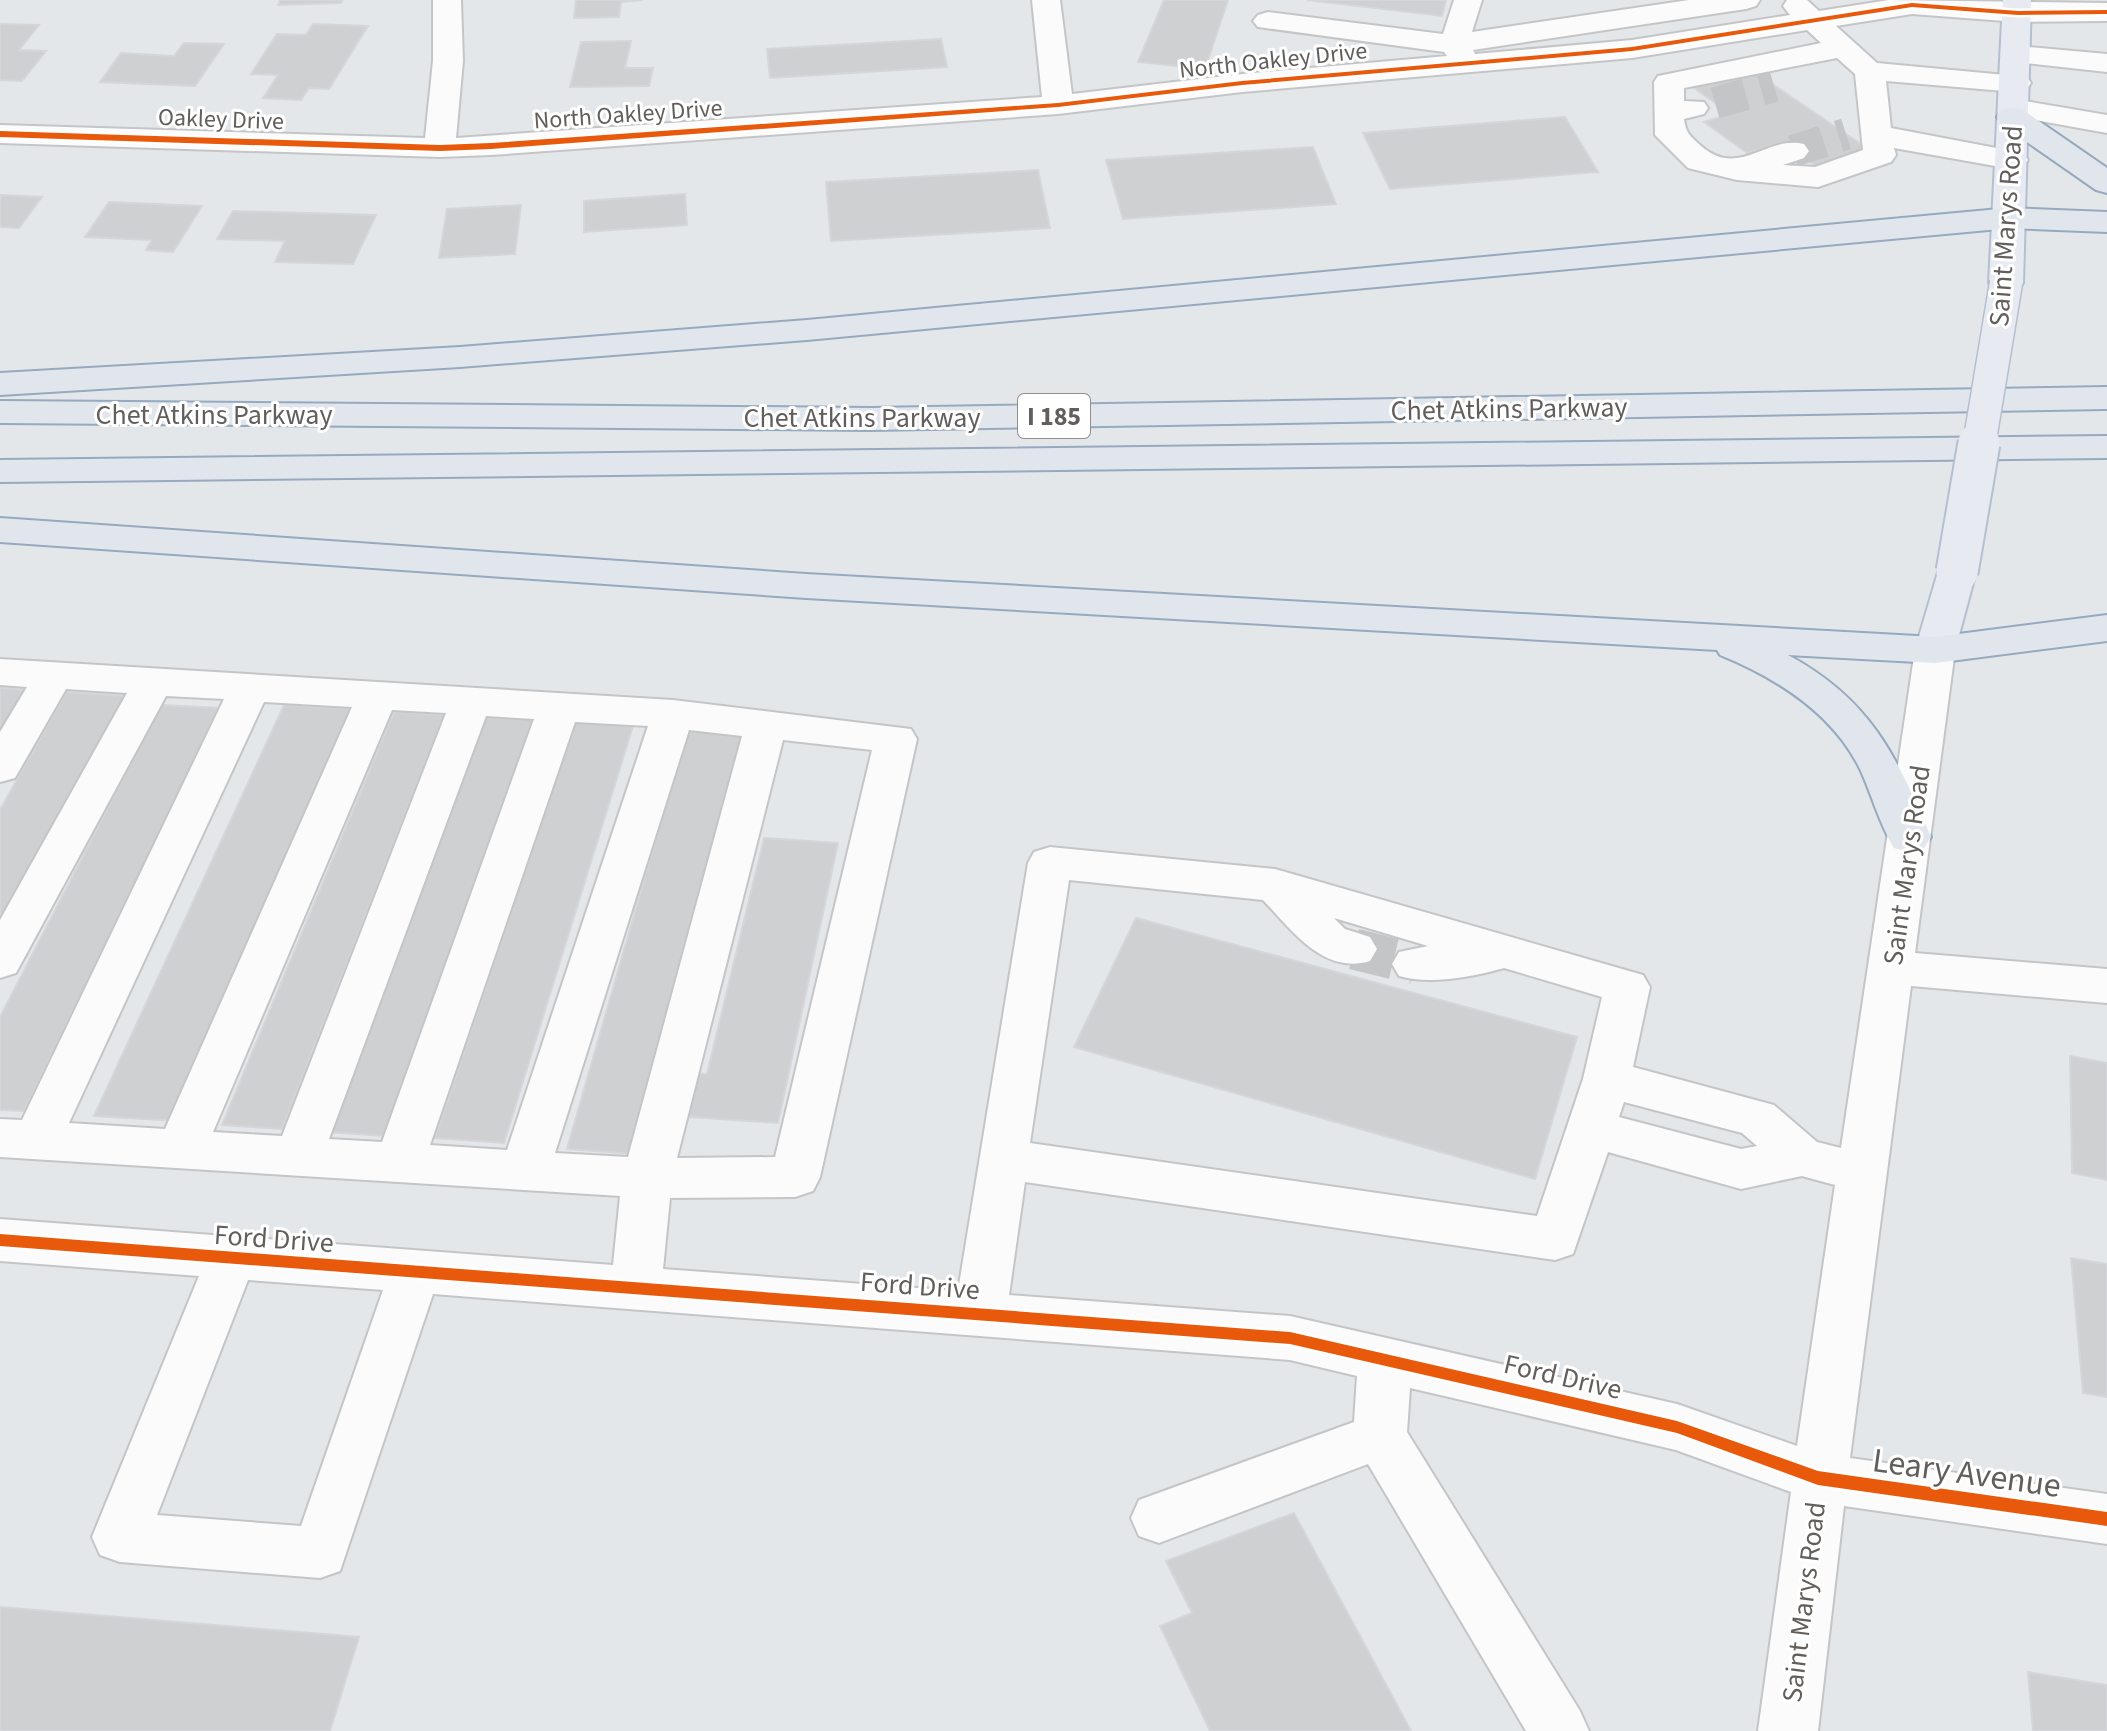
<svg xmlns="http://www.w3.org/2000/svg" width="2107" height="1731" viewBox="0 0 2107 1731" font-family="'Source Sans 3',sans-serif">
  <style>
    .building { fill: #ced0d2; stroke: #d4d6d9; stroke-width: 2 }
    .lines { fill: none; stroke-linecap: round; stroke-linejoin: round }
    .minor-tunnel-far1 { stroke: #c4c5c6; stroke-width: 32; stroke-dasharray: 32 16; stroke-linecap: butt }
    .minor-tunnel { stroke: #c4c5c6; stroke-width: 41; stroke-dasharray: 41 21; stroke-linecap: butt }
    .minor-casing { stroke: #c4c5c6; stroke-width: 4 }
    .major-casing { stroke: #b4c0d0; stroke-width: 4 }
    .highway-casing { stroke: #95a9bf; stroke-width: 4 }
    .minor { fill: #fbfbfc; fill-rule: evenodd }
    .major { fill: #e7eaf1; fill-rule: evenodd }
    .highway { fill: #e1e6ed; fill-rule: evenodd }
    .major-bridge-far1-casing { stroke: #b4c0d0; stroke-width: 35; stroke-linecap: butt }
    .major-bridge-casing { stroke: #b4c0d0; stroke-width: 45; stroke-linecap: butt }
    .major-bridge-far1 { stroke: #e7eaf1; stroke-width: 32 }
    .major-bridge { stroke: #e7eaf1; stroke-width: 41 }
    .cycleway-casing { stroke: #fff; stroke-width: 5 }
    .cycleway { fill: #e8590c; fill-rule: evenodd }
    .labels { text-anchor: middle; stroke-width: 6; stroke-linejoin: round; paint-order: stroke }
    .far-street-label { font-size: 24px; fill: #625e5b; stroke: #fff }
    .shield { fill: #fff; stroke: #918e8c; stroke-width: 2 }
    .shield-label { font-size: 26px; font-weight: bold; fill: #625e5b }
    .street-label { font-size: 28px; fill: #625e5b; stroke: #fff }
    .near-street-label { font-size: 34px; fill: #625e5b; stroke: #fff }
  </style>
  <rect width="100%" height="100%" fill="#e4e7ea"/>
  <g class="building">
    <path d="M280 0H342L341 3 278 5Z"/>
    <path d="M576 0H643L621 2 619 17 574 18Z"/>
    <path d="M1164 0H1228L1205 69 1138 62Z"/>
    <path d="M1307 0H1446L1442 16Z"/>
    <path d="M0 24 39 25 19 50 46 51 22 81 0 80Z"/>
    <path d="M313 24 368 26 329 89 309 88 301 100 263 98 278 75 251 74 277 34 306 35Z"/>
    <path d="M941 39 947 67 770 78 767 49Z"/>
    <path d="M631 41 625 68H653L649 86 570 87 581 42Z"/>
    <path d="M184 43 224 44 195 86 100 82 121 53 174 56Z"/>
    <path d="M1750 69 1846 134 1870 150 1816 166 1781 143 1747 153 1704 122 1731 114 1691 86Z"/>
    <path d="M1565 117 1598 172 1390 189 1363 133Z"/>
    <path d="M1313 147 1336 204 1123 219 1106 160Z"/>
    <path d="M1038 170 1050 228 831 241 826 182Z"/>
    <path d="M685 194 687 225 584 232V201Z"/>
    <path d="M0 195 42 197 19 228 0 227Z"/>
    <path d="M109 202 202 206 173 252 146 250 152 240 85 237Z"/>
    <path d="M521 205 515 254 439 258 447 209Z"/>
    <path d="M233 211 376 215 353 264 275 262 285 241 217 239Z"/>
    <path d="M0 688 26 690 0 736Z"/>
    <path d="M66 692 125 696 0 931V810Z"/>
    <path d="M161 705 221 708 24 1111 0 1110V1017Z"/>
    <path d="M284 705 356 709 178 1121 94 1116Z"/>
    <path d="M394 712 444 715 282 1129 222 1125Z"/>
    <path d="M485 717 534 720 385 1136 327 1132Z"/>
    <path d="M575 722 633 726 504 1143 435 1138Z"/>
    <path d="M687 730 746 734 636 1154 567 1149Z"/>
    <path d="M764 838 838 843 778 1123 675 1116 686 1073 707 1074Z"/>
    <path d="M1136 918 1577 1037 1535 1179 1074 1047Z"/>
    <path d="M2070 1056 2107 1063V1180L2072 1173Z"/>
    <path d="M2071 1258 2107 1264V1397L2083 1393Z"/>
    <path d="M1294 1513 1411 1731H1210L1160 1626 1192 1613 1166 1561Z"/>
    <path d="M0 1607 359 1637 330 1731H0Z"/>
    <path d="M2028 1672 2107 1685V1731H2033Z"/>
  </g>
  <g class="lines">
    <g class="minor-tunnel-far1">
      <path d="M1715 103 1774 86"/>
      <path d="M1793 151 1846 134"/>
    </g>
    <path class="minor-tunnel" d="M1354 949 1415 964"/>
    <defs>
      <g id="minor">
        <path d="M433 0H461L463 61 456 138 1042 97 1032 0H1060L1072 94 1242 74 1447 56 1444 52 1258 27 1253 21 1258 15 1268 12 1443 34 1454 0H1482L1472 32 1689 0H1760L1756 6 1746 9 1473 50 1475 54 1632 40 1790 15 1783 6 1787 0H1807L1819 11 1889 0 2107 3V21L2018 22 1912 14 1836 26 1877 63 2027 77 2031 83 2027 89 2016 92 1886 81 1891 128 2012 151 2023 153 2028 160 2023 167 2012 169 1894 148 1896 155 1891 162 1818 187 1737 180 1688 168 1655 135 1654 82 1658 76 1821 43 1807 30 1632 58 1242 92 1058 114 491 155 440 157 0 143V125L425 138 433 61ZM1837 58 1855 74 1863 150 1815 167 1783 165 1804 158 1809 151 1804 144C1766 135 1738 180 1700 145 1690 136 1686 133 1684 119L1704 114 1708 108 1704 102 1684 101V88Z"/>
        <path d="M2017 46 2107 54V72L2007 61 2002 55 2007 49Z"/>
        <path d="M2013 99 2107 115V133L2002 114 1998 108 2002 102Z"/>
        <path d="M1935 637 1949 641 1955 650 1915 953 2107 969V1003L1911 986 1850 1458 2107 1494V1544L1844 1506 1818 1731H1758L1791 1492 1676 1450 1410 1388 1407 1432 1580 1711 1589 1731H1526L1368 1464 1159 1543 1139 1536 1131 1518 1139 1500 1354 1422 1357 1376 1290 1360 433 1294 340 1571 320 1578 120 1562 100 1555 92 1537 199 1276 0 1261V1219L613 1265 620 1196 0 1157V1119L22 1120 224 699 166 696 16 973 0 978V920L127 693 66 689 15 778 0 782V732L27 687 0 685V659L673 700 911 729 917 739 820 1177 813 1191 795 1197 670 1198 663 1269 958 1291 1028 863 1034 852 1050 847 1275 869 1643 975 1650 987 1633 1067 1774 1105 1817 1142 1841 1148 1915 650 1921 641ZM264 702 352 707 165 1129 69 1123ZM392 710 446 713 282 1136 213 1132ZM486 716 534 719 382 1142 329 1139ZM575 722 648 726 507 1150 430 1145ZM689 730 742 736 628 1157 555 1153ZM783 740 872 750 775 1157 677 1158ZM1069 880 1263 900C1292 930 1323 975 1370 961L1377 949 1370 937 1345 929 1334 918 1428 946 1399 952 1392 964 1399 976C1429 985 1473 977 1504 968L1602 997 1583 1079 1537 1216 1030 1143ZM1624 1102 1742 1133 1757 1146 1741 1149 1619 1117ZM1608 1152 1741 1189 1802 1176 1835 1185 1797 1446 1677 1404 1290 1316 1009 1295 1025 1182 1555 1260 1573 1254ZM248 1280 383 1290 301 1526 157 1515Z"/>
      </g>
      <g id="major">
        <path d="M2003 0H2031L2023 283 2018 290 2006 293 1994 290 1989 283Z"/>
        <path d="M1957 560 1971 563 1976 572 1955 650 1949 659 1935 663 1921 659 1915 650 1938 572 1943 563Z"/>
      </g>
      <g id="highway">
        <path d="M2012 108 2023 110 2107 168V193L2096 190 2001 124 1997 117 2001 110Z"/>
        <path d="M2010 208 2107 212V232L2010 228 807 340 460 367 0 395V373L460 347 807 320Z"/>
        <path d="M2107 387V409L871 430 0 423V401L871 408Z"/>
        <path d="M2107 436V458L0 482V460Z"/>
        <path d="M0 518 806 574 1935 637 2107 615V641L1935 663 1788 655C1870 699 1896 755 1931 837L1924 848 1909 852 1894 848C1879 823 1872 795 1860 769 1832 712 1776 678 1720 655L1717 650 806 598 0 542Z"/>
      </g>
    </defs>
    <use href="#minor" class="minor-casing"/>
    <use href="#major" class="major-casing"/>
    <use href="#highway" class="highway-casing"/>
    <use href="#minor" class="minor"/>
    <use href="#major" class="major"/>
    <use href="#highway" class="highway"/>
    <defs>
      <path id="major-bridge-far1" d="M1979 445 2006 283"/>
      <path id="major-bridge" d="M1957 572 1979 443"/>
    </defs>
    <use href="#major-bridge-far1" class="major-bridge-far1-casing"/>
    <use href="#major-bridge" class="major-bridge-casing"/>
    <use href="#major-bridge-far1" class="major-bridge-far1"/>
    <use href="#major-bridge" class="major-bridge"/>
    <defs>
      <g id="cycleway">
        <path d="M1912 3 2018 11 2107 10V14L2018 15 1912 7 1632 51 1242 85 1058 107 491 149 440 151 0 137V131L440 145 491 143 1058 103 1242 81 1632 47Z"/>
        <path d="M0 1234 1290 1332 1677 1421 1818 1471 2107 1512V1526L1818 1485 1677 1433 1290 1344 0 1246Z"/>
      </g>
    </defs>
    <use href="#cycleway" class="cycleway-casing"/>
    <use href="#cycleway" class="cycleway"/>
  </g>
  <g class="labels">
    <g class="far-street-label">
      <text transform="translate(1273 60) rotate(-6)" y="8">North Oakley Drive</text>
      <text transform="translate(628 114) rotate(-4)" y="8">North Oakley Drive</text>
      <text transform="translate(221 119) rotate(2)" y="8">Oakley Drive</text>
    </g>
    <rect class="shield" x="1018" y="394" width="72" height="44" rx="6"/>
    <g class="shield-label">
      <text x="1054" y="425">I 185</text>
    </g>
    <g class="street-label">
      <text transform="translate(2005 226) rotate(-86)" y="10">Saint Marys Road</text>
      <text transform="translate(1509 408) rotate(-1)" y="10">Chet Atkins Parkway</text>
      <text x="214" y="424">Chet Atkins Parkway</text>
      <text x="862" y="427">Chet Atkins Parkway</text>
      <text transform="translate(1906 865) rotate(-82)" y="10">Saint Marys Road</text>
      <text transform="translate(274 1238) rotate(4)" y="10">Ford Drive</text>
      <text transform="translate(920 1285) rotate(4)" y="10">Ford Drive</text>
      <text transform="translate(1563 1376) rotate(13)" y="10">Ford Drive</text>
      <text transform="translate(1803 1602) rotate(-83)" y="10">Saint Marys Road</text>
    </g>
    <g class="near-street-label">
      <text transform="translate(1967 1472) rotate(8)" y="12">Leary Avenue</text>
    </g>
  </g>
</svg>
